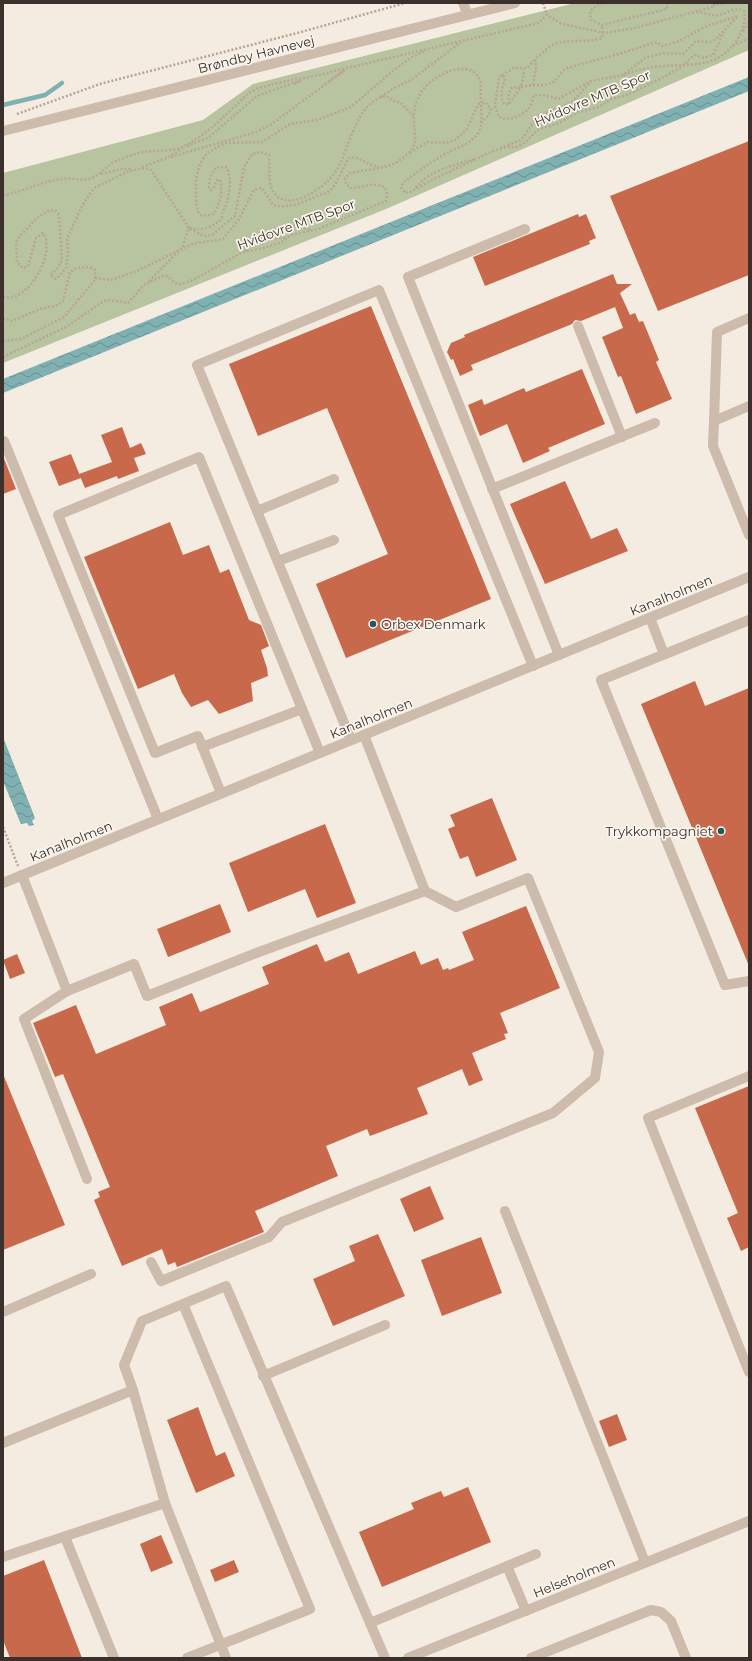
<svg xmlns="http://www.w3.org/2000/svg" width="752" height="1661" viewBox="0 0 752 1661" font-family="Montserrat,sans-serif">
  <style>
    .pitch { fill: #b8c4a0 }
    .water { fill: url(#water-waves) }
    .lines { fill: none; stroke-linecap: round; stroke-linejoin: round }
    .stream { stroke: #7fb0b2; stroke-width: 4.5 }
    .building { fill: #c8694b }
    .path { stroke: #b9a596; stroke-width: 2.5; stroke-dasharray: 2 2; stroke-linecap: butt }
    .minor { stroke: #cdbbac; stroke-width: 10 }
    .poi-dot { fill: #1f5a5e; stroke: #fbf5ee; stroke-width: 1.5 }
    .labels { text-anchor: middle; stroke-width: 3.5; stroke-linejoin: round; paint-order: stroke }
    .street-label { font-size: 13px; fill: #3b302b; stroke: #fbf5ee }
    .poi-label { font-size: 13px; fill: #3b302b; stroke: #fbf5ee; text-anchor: start }
  </style>
  <defs>
    <pattern id="water-waves" width="16" height="10" patternUnits="userSpaceOnUse"><rect width="16" height="10" fill="#7fb0b2"/><path d="M0 5q4-4 8 0t8 0" fill="none" stroke="#699091"/></pattern>
  </defs>
  <rect width="100%" height="100%" fill="#f4ebe1"/>
  <path class="pitch" d="M575 3H749V50L386 209 3 363V173L203 120 253 84Z"/>
  <g class="water">
    <path d="M749 77V91L3 393V379Z"/>
    <path d="M3 737 35 818 32 821 34 825 29 826 27 823 21 824 20 822 3 781Z"/>
  </g>
  <g class="lines">
    <path class="stream" d="M3 105 45 95 62 83"/>
  </g>
  <g class="building">
    <path d="M749 141V275L658 311 610 196Z"/>
    <path d="M578 214 579 217 586 214 596 238 589 241 590 244 485 286 473 257Z"/>
    <path d="M613 274 617 284H632L620 293 630 315 635 313 639 322 643 321 659 360 656 362 672 399 636 414 621 376 618 377 602 337 623 328 615 307 581 321 575 320 572 324 471 365 473 370 460 376 453 359 451 360 447 352 451 343 465 337 464 335Z"/>
    <path d="M371 306 491 599 346 658 316 584 388 554 327 408 258 436 229 364Z"/>
    <path d="M582 369 605 424 548 448 550 451 523 463 507 424 480 436 468 405 482 399 484 405 524 388 526 392Z"/>
    <path d="M122 427 130 448 141 443 146 454 134 458 139 471 118 479 117 476 85 488 79 474 112 462 101 435Z"/>
    <path d="M71 454 81 478 59 486 49 462Z"/>
    <path d="M3 456 16 489 3 494Z"/>
    <path d="M565 481 591 539 617 528 628 551 545 584 510 504Z"/>
    <path d="M170 522 183 555 209 545 220 573 229 569 249 620 261 625 269 646 261 650 267 668 268 676 251 683 253 701 219 714 208 700 191 707 182 693 174 674 138 689 84 557Z"/>
    <path d="M695 681 705 706 749 688V966L641 704Z"/>
    <path d="M492 798 517 860 476 877 468 856 460 859 448 829 455 826 450 815Z"/>
    <path d="M325 824 356 903 317 918 305 889 248 912 229 863Z"/>
    <path d="M220 904 231 932 168 957 157 929Z"/>
    <path d="M526 906 560 988 500 1013 508 1033 504 1034 506 1039 472 1053 483 1080 469 1086 462 1069 417 1088 428 1114 370 1136 367 1129 326 1146 338 1176 255 1211 264 1232 177 1267 175 1262 168 1265 162 1249 122 1266 94 1200 100 1197 98 1192 110 1187 63 1074 55 1077 33 1023 76 1005 96 1054 166 1025 159 1007 192 993 200 1012 269 984 262 967 317 944 325 962 349 952 358 974 415 951 421 965 438 958 443 970 448 968 449 970 474 960 462 932Z"/>
    <path d="M17 954 25 973 10 979 3 960Z"/>
    <path d="M3 1074 65 1225 3 1250Z"/>
    <path d="M749 1086V1247L741 1251 727 1218 738 1213 695 1108Z"/>
    <path d="M430 1186 444 1219 414 1232 400 1199Z"/>
    <path d="M378 1234 405 1296 333 1326 313 1279 355 1261 349 1246Z"/>
    <path d="M481 1237 502 1293 442 1316 421 1260Z"/>
    <path d="M198 1407 216 1456 225 1452 235 1476 196 1493 167 1420Z"/>
    <path d="M617 1414 627 1440 609 1447 599 1421Z"/>
    <path d="M468 1487 491 1542 382 1587 359 1532 414 1509 411 1503 441 1491 444 1497Z"/>
    <path d="M161 1535 173 1563 151 1572 140 1544Z"/>
    <path d="M44 1560 82 1658H10L3 1640V1576Z"/>
    <path d="M234 1560 239 1572 215 1582 210 1570Z"/>
  </g>
  <g class="lines">
    <g class="path">
      <path d="M543 3 547 15"/>
      <path d="M607 3 597 5 590 11 591 20 602 25 606 24 667 9 668 3"/>
      <path d="M713 5 725 3"/>
      <path d="M743 31 749 23"/>
      <path d="M733 46 749 38"/>
      <path d="M502 75 514 68H527L535 60"/>
      <path d="M624 75C636 70 649 67 663 66 693 64 718 68 737 40 743 31 746 21 744 11 735 6 728 13 719 15 712 16 703 12 696 12"/>
      <path d="M329 81 345 70"/>
      <path d="M294 84 301 81"/>
      <path d="M533 85C536 86 538 85 542 85 560 84 555 75 567 68L622 53 657 42 662 46 677 42 709 25 738 16 716 39 710 42 696 41 683 54 663 53 645 58 623 75 591 81 558 99 544 95H534C532 99 532 105 529 108 522 116 509 122 499 117L495 106 499 77 502 75 505 78C503 87 499 96 504 104H509L521 87 533 85 536 67 535 59C541 55 548 47 555 44 570 39 586 43 602 38V25"/>
      <path d="M381 97 394 88 411 80 461 42"/>
      <path d="M509 104 508 97 511 88 521 87 524 73 523 69"/>
      <path d="M17 114 100 84 301 32 405 3"/>
      <path d="M187 146 208 138 257 96 302 80"/>
      <path d="M500 148 521 140 538 116 572 102 591 81"/>
      <path d="M410 153 427 142 446 143 455 140 467 129 475 111 479 104 485 102 491 109 489 115 481 123"/>
      <path d="M171 157 256 132 270 125 345 70"/>
      <path d="M142 167 167 158 183 148"/>
      <path d="M101 174 122 169H131"/>
      <path d="M416 188C429 170 455 165 475 159"/>
      <path d="M3 196C23 191 41 182 61 179 70 177 79 181 89 179 100 176 104 167 114 162 121 159 131 155 139 153 154 149 170 153 184 146 209 134 229 111 250 92 270 82 300 80 323 74 395 56 467 40 538 23L547 15 562 24 605 33 635 28 712 7 716 3"/>
      <path d="M3 211V212"/>
      <path d="M256 243 271 238H287"/>
      <path d="M245 251C268 231 278 218 310 230"/>
      <path d="M95 278 111 280 137 271 192 244 223 239 239 219 254 190 262 188 273 205C290 209 303 202 317 196 321 194 326 194 329 191 338 185 342 167 350 157 363 158 365 164 379 167"/>
      <path d="M149 281 182 248 189 228C203 231 212 228 222 218V213C229 204 233 177 226 167H216L210 177 209 187 211 190 214 188 216 181 219 179 221 182V198L214 214 203 216 198 212 196 203V179L200 164 207 153 225 143 262 142 290 124 317 120 351 107 394 70 412 57 426 50"/>
      <path d="M3 297C27 305 57 252 43 233L36 238 28 266 23 268 17 262 16 242 20 236 38 217 50 210 56 211 59 215 62 260 57 269 50 275 56 279 66 268 68 252 67 239 82 206 91 192 96 187 129 171 145 168 151 170 189 228 203 236 212 235 235 216 244 167 252 154 261 152 269 155C270 167 267 185 275 194 289 212 324 188 334 174 350 152 354 102 386 96L394 101 401 103 413 116"/>
      <path d="M3 318 12 321 40 309 58 305 63 301 70 272 76 268 90 267 95 270V280L64 317 21 339 3 341"/>
      <path d="M3 357 66 327 104 301 110 300 128 303 144 285 162 276H167L175 283 181 284 193 280 243 252 264 248 282 242 291 235 318 229 386 201C392 175 364 188 351 188L346 184 345 178 350 173C365 170 384 169 397 162 403 158 410 153 413 147 417 140 414 131 414 123 412 100 424 82 445 73 457 68 473 65 480 80 482 86 480 94 481 101 481 112 484 127 476 136 468 145 456 148 447 153 432 161 417 172 404 182L401 187 405 193 410 192 436 178 493 151 507 147H516L523 144 539 129 557 124 578 112 599 107 611 99 627 95 658 80 683 66 692 57 695 55 704 58 713 55 724 32"/>
      <path d="M3 827 18 866"/>
    </g>
    <g class="minor">
      <path d="M463 3 468 15"/>
      <path d="M3 131 515 3"/>
      <path d="M525 229 408 277 559 655"/>
      <path d="M749 318 717 332 714 421 749 406"/>
      <path d="M578 326 622 437"/>
      <path d="M714 421 713 446 749 535"/>
      <path d="M4 441 158 819"/>
      <path d="M492 489 655 423"/>
      <path d="M257 511 334 479"/>
      <path d="M278 561 334 540"/>
      <path d="M650 618 664 654"/>
      <path d="M749 620 601 680 725 985 749 981"/>
      <path d="M351 740 197 365 379 290 533 666"/>
      <path d="M202 747 302 709"/>
      <path d="M221 793 198 736 155 753 58 515 199 457 320 753"/>
      <path d="M22 875 67 991 134 964 147 996 259 952 425 891 364 735"/>
      <path d="M3 883 749 577"/>
      <path d="M67 991 24 1019 87 1179"/>
      <path d="M749 1076 648 1118 749 1372"/>
      <path d="M505 1211 645 1562"/>
      <path d="M151 1262 161 1281 269 1237 282 1222 553 1113 595 1078 599 1052 528 878 456 907 425 891"/>
      <path d="M183 1304 310 1609 187 1658"/>
      <path d="M3 1312 91 1274"/>
      <path d="M263 1376 385 1325"/>
      <path d="M3 1443 133 1390"/>
      <path d="M165 1503 226 1658"/>
      <path d="M65 1537 114 1658"/>
      <path d="M3 1557 165 1503 133 1390 124 1365 142 1321 226 1286 385 1658"/>
      <path d="M507 1566 526 1611"/>
      <path d="M370 1623 536 1554"/>
      <path d="M408 1658 749 1521"/>
      <path d="M531 1658 651 1610 661 1612 671 1621 686 1658"/>
    </g>
  </g>
  <g class="poi-dot">
    <circle cx="373" cy="624" r="4"/>
    <circle cx="721" cy="831" r="4"/>
  </g>
  <g class="labels">
    <g class="street-label">
      <text transform="translate(256 54) rotate(-14)" y="5">Brøndby Havnevej</text>
      <text transform="translate(592 98) rotate(-23)" y="5">Hvidovre MTB Spor</text>
      <text transform="translate(296 224) rotate(-20)" y="5">Hvidovre MTB Spor</text>
      <text transform="translate(671 595) rotate(-22)" y="5">Kanalholmen</text>
      <text transform="translate(371 718) rotate(-22)" y="5">Kanalholmen</text>
      <text transform="translate(71 841) rotate(-22)" y="5">Kanalholmen</text>
      <text transform="translate(574 1577) rotate(-22)" y="5">Helseholmen</text>
    </g>
    <g class="poi-label">
      <text x="381" y="629">Orbex Denmark</text>
      <text x="713" y="836" text-anchor="end">Trykkompagniet</text>
    </g>
  </g>
  <rect width="752" height="1661" fill="none" stroke="#3b302b" stroke-width="8"/>
</svg>
